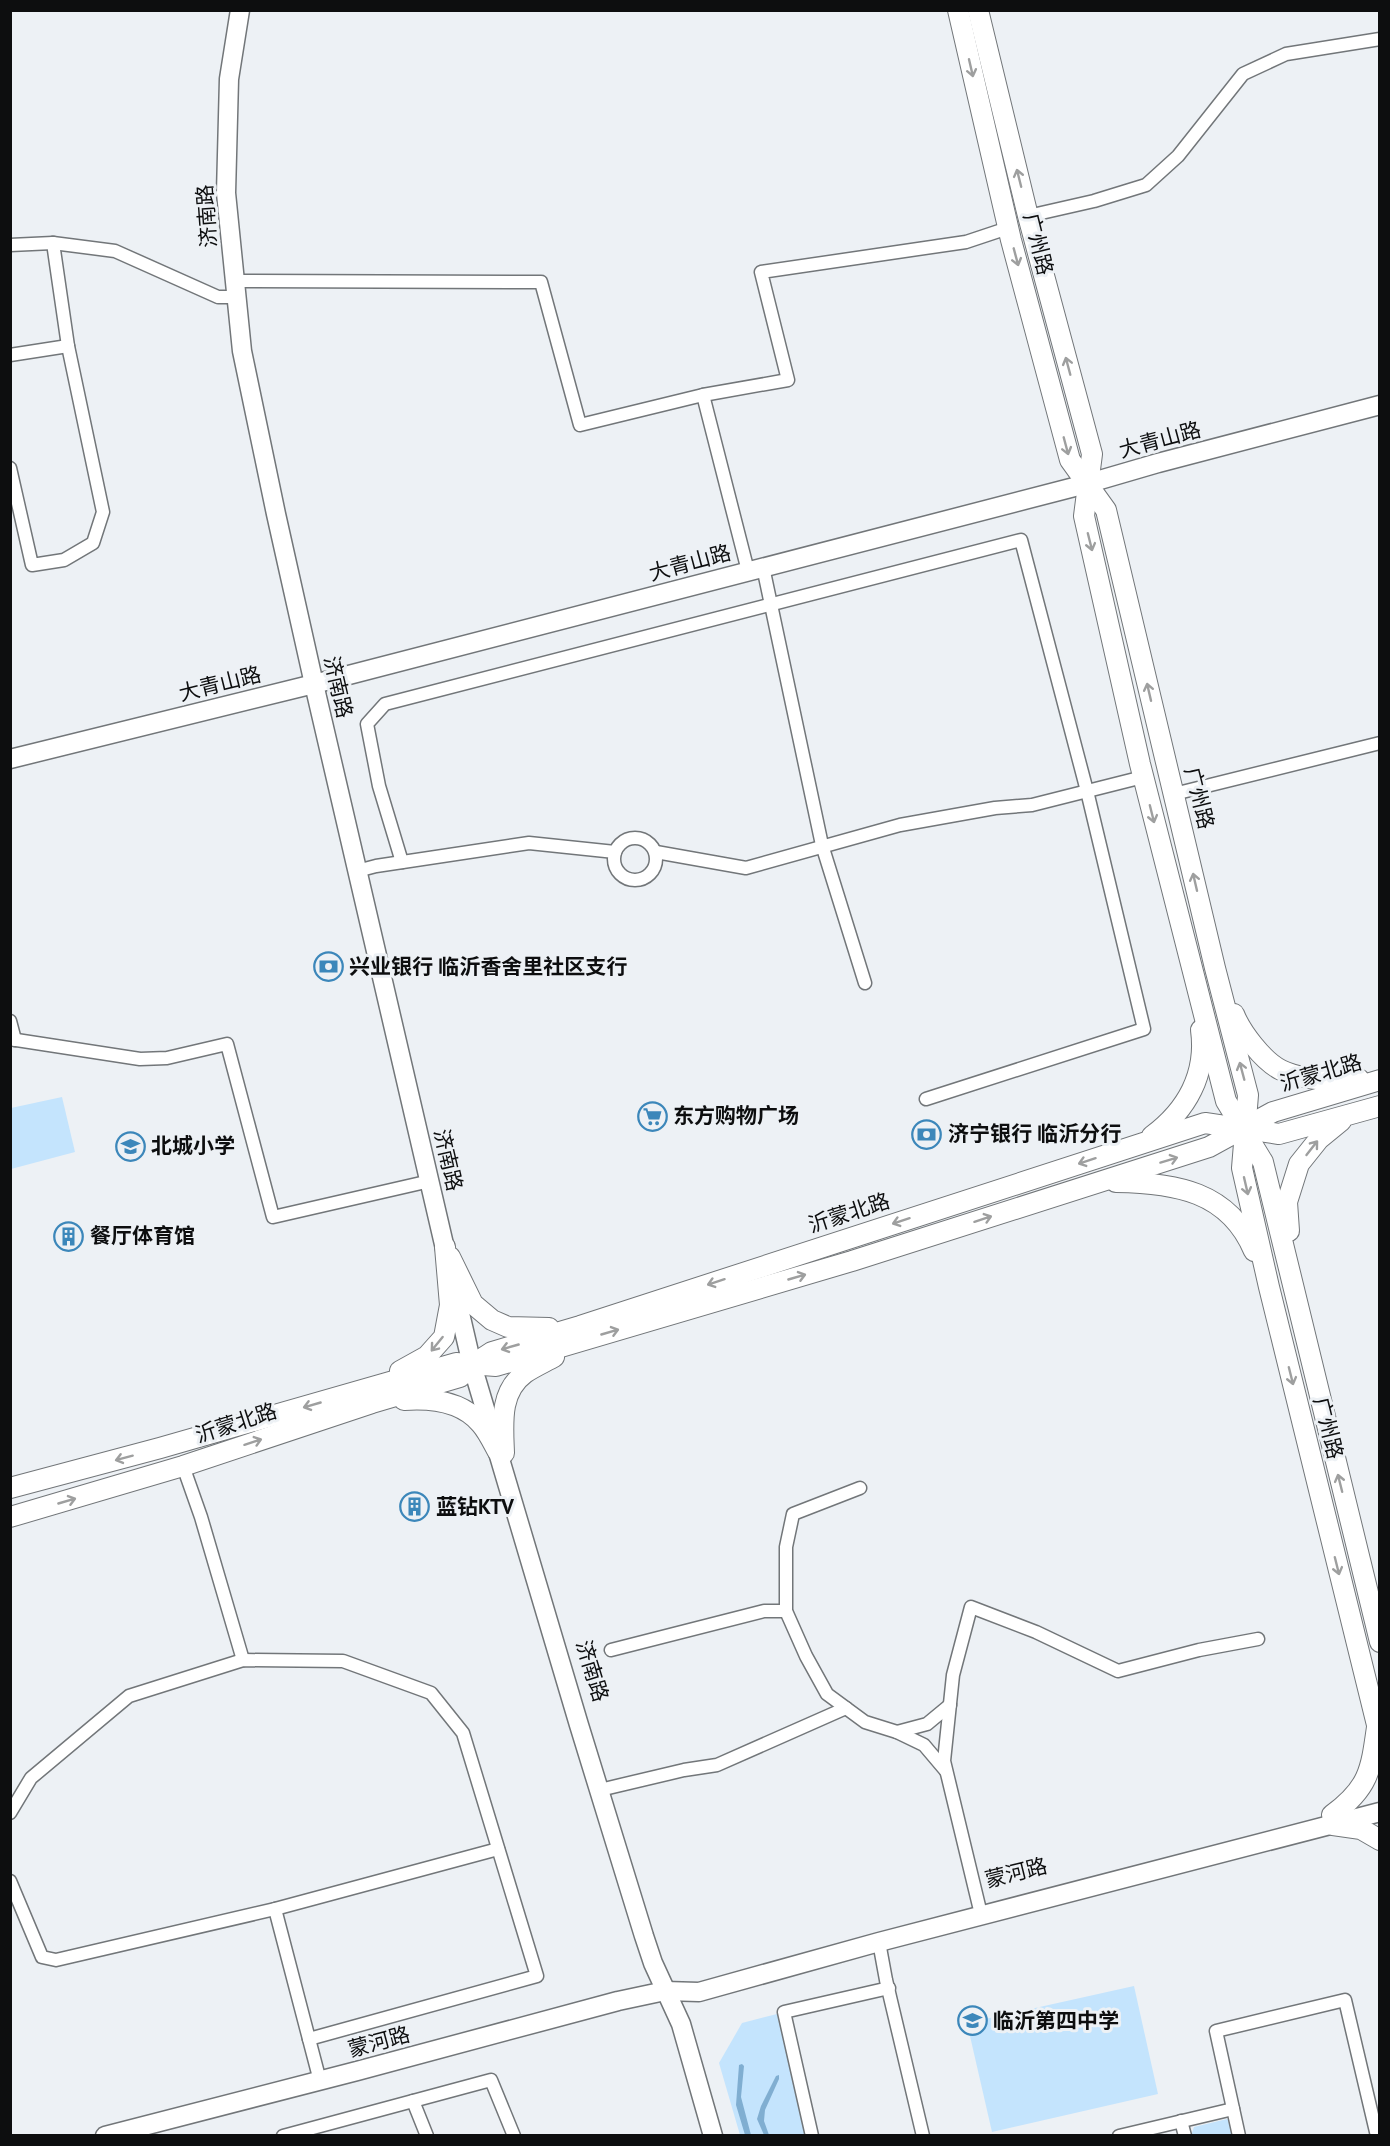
<svg xmlns="http://www.w3.org/2000/svg" width="1390" height="2146" viewBox="0 0 1390 2146" font-family="'PT Sans','Noto Sans SC',sans-serif">
  <style>
    .green { fill: #c4e4fd }
    .water { fill: #80aed1 }
    .lines { fill: none; stroke-linecap: round; stroke-linejoin: round }
    .street-casing { stroke: #727679; stroke-width: 15 }
    .secondary-casing { stroke: #727679; stroke-width: 21 }
    .primary-casing { stroke: #727679; stroke-width: 22 }
    .street { stroke: #fff; stroke-width: 12 }
    .secondary { stroke: #fff; stroke-width: 18 }
    .primary { stroke: #fff; stroke-width: 20 }
    .oneway { stroke: #9e9f9f }
    .labels { text-anchor: middle; stroke-width: 6; stroke-linejoin: round; paint-order: stroke }
    .street-label { font-size: 21px; fill: #0d0e0f; stroke: #edf1f5 }
    .poi-label { font-size: 21px; font-weight: bold; fill: #0d0e0f; stroke: #edf1f5; text-anchor: start }
  </style>
  <rect width="100%" height="100%" fill="#edf1f5"/>
  <g class="green">
    <path d="M62 1097 75 1152 11 1169V1108Z"/>
    <path d="M1134 1986 1158 2094 992 2132 967 2023Z"/>
    <path d="M777 2014 807 2135H740L719 2063 742 2023Z"/>
    <path d="M1227 2119 1231 2121 1234 2135 1191 2136 1194 2127Z"/>
  </g>
  <g class="water">
    <path d="M742 2064 744 2066 741 2097 751 2135H745L736 2105 739 2065Z"/>
    <path d="M779 2075V2079L765 2110 764 2121 769 2135H764L757 2119 761 2106 776 2076Z"/>
  </g>
  <g class="lines">
    <defs>
      <g id="street">
        <path d="M1028 216 1094 201 1146 185 1178 156 1243 74 1286 54 1380 39"/>
        <path d="M10 245 53 243 115 251 218 297H237"/>
        <path d="M235 281 541 282 580 425 703 395 788 380 761 272 966 242 1008 228"/>
        <path d="M10 355 68 346"/>
        <path d="M703 395 748 571"/>
        <path d="M10 468 32 565 64 560 93 543 103 512 68 346 53 243"/>
        <path d="M763 567 822 845 865 983"/>
        <path d="M1174 794 1380 743"/>
        <circle cx="635" cy="859" r="21"/>
        <path d="M656 852 746 868 900 825 995 808 1032 805 1143 777"/>
        <path d="M402 862 379 786 367 724 385 704 1021 540 1087 791 1144 1029 926 1099"/>
        <path d="M357 871 376 866 529 843 615 852"/>
        <path d="M10 1021 15 1040"/>
        <path d="M10 1039 140 1059 167 1058 227 1044 273 1217 430 1181"/>
        <path d="M183 1466 201 1517 243 1660"/>
        <path d="M860 1488 793 1514 786 1547V1611L806 1656 827 1694 865 1722 897 1732 924 1745 946 1771"/>
        <path d="M611 1650 764 1611H786"/>
        <path d="M897 1732 927 1724 950 1705"/>
        <path d="M604 1789 684 1770 717 1765 846 1708"/>
        <path d="M10 1813 31 1778 129 1696 243 1660 343 1661 431 1693 463 1733 537 1976 309 2039"/>
        <path d="M10 1881 42 1957 56 1960 275 1909 498 1849"/>
        <path d="M979 1906 944 1761 953 1675 971 1607 1036 1632 1118 1671 1199 1650 1258 1639"/>
        <path d="M275 1909 320 2081"/>
        <path d="M879 1942 886 1980 923 2136"/>
        <path d="M413 2101 427 2136"/>
        <path d="M1181 2121 1185 2136"/>
        <path d="M283 2136 491 2080 514 2136"/>
        <path d="M812 2136 784 2012 889 1988"/>
        <path d="M1119 2136 1233 2109"/>
        <path d="M1239 2136 1216 2031 1345 2000 1377 2136"/>
      </g>
      <g id="secondary">
        <path d="M240 10 229 79 226 193 242 351 276 514 314 684 472 1365 579 1725 644 1936 653 1963 681 2024 713 2136"/>
        <path d="M10 759 314 684 1086 484 1158 463 1380 405"/>
        <path d="M105 2136 357 2071 618 2001 665 1991 699 1992 879 1942 1380 1812"/>
      </g>
      <g id="primary">
        <path d="M958 10 1011 240 1070 460 1106 510 1215 968 1248 1095 1242 1168 1269 1287 1380 1737"/>
        <path d="M978 10 1028 216 1092 454 1084 516 1140 764 1226 1101 1263 1162 1380 1642"/>
        <path d="M1234 1014C1241 1032 1263 1061 1281 1070 1304 1081 1334 1081 1359 1079"/>
        <path d="M1152 1136C1187 1110 1207 1074 1201 1030"/>
        <path d="M1116 1182C1175 1183 1229 1191 1254 1251"/>
        <path d="M1289 1231 1287 1202 1299 1164 1319 1139 1341 1121"/>
        <path d="M450 1257 473 1304 492 1320 508 1327 549 1328"/>
        <path d="M400 1371 427 1356 444 1337 450 1305 445 1247"/>
        <path d="M404 1400C432 1398 463 1402 481 1424 488 1432 493 1443 498 1452"/>
        <path d="M504 1453C503 1424 499 1392 525 1373 534 1367 545 1362 554 1357"/>
        <path d="M10 1488 160 1448 456 1363 496 1366 852 1261 1209 1147 1273 1112 1380 1080"/>
        <path d="M10 1517 183 1466 372 1403 460 1377 472 1365 492 1352 580 1326 1205 1123 1279 1134 1380 1106"/>
        <path d="M1332 1815C1369 1788 1371 1770 1377 1727"/>
        <path d="M1333 1825 1361 1829 1380 1840"/>
      </g>
    </defs>
    <use href="#street" class="street-casing"/>
    <use href="#secondary" class="secondary-casing"/>
    <use href="#primary" class="primary-casing"/>
    <use href="#street" class="street"/>
    <use href="#secondary" class="secondary"/>
    <use href="#primary" class="primary"/>
  </g>
  <defs><path id="oneway-shaft" d="M-6 0H5M1.5-3L5.5 0L1.5 3" fill="none" stroke-width="1.6" stroke-linecap="round" stroke-linejoin="round" transform="scale(1.5)"/></defs>
  <g class="oneway">
    <use href="#oneway-shaft" transform="translate(971 68) rotate(77)"/>
    <use href="#oneway-shaft" transform="translate(1019 178) rotate(-104)"/>
    <use href="#oneway-shaft" transform="translate(1016 257) rotate(75)"/>
    <use href="#oneway-shaft" transform="translate(1068 366) rotate(-105)"/>
    <use href="#oneway-shaft" transform="translate(1066 446) rotate(75)"/>
    <use href="#oneway-shaft" transform="translate(1090 542) rotate(76)"/>
    <use href="#oneway-shaft" transform="translate(1149 692) rotate(-103)"/>
    <use href="#oneway-shaft" transform="translate(1152 814) rotate(76)"/>
    <use href="#oneway-shaft" transform="translate(1195 882) rotate(-103)"/>
    <use href="#oneway-shaft" transform="translate(1242 1071) rotate(-105)"/>
    <use href="#oneway-shaft" transform="translate(1312 1148) rotate(-52)"/>
    <use href="#oneway-shaft" transform="translate(1169 1160) rotate(-17)"/>
    <use href="#oneway-shaft" transform="translate(1087 1161) rotate(162)"/>
    <use href="#oneway-shaft" transform="translate(1246 1186) rotate(77)"/>
    <use href="#oneway-shaft" transform="translate(983 1219) rotate(-18)"/>
    <use href="#oneway-shaft" transform="translate(901 1221) rotate(162)"/>
    <use href="#oneway-shaft" transform="translate(797 1277) rotate(-16)"/>
    <use href="#oneway-shaft" transform="translate(716 1282) rotate(162)"/>
    <use href="#oneway-shaft" transform="translate(610 1332) rotate(-16)"/>
    <use href="#oneway-shaft" transform="translate(437 1344) rotate(129)"/>
    <use href="#oneway-shaft" transform="translate(510 1347) rotate(164)"/>
    <use href="#oneway-shaft" transform="translate(1291 1376) rotate(76)"/>
    <use href="#oneway-shaft" transform="translate(312 1405) rotate(164)"/>
    <use href="#oneway-shaft" transform="translate(253 1442) rotate(-18)"/>
    <use href="#oneway-shaft" transform="translate(124 1458) rotate(165)"/>
    <use href="#oneway-shaft" transform="translate(1340 1483) rotate(-104)"/>
    <use href="#oneway-shaft" transform="translate(67 1501) rotate(-16)"/>
    <use href="#oneway-shaft" transform="translate(1337 1566) rotate(76)"/>
  </g>
  <defs>
    <symbol id="bank-ring" viewBox="-11 -11 22 22"><circle r="9.5" fill="#edf1f5" stroke="#3c87ba" stroke-width="1.5"/><path d="M-6-4H6V4H-6ZM0-2.3a2.3 2.3 0 1 0 0 4.6a2.3 2.3 0 1 0 0-4.6Z" fill="#3c87ba"/></symbol>
    <symbol id="supermarket-ring" viewBox="-11 -11 22 22"><circle r="9.5" fill="#edf1f5" stroke="#3c87ba" stroke-width="1.5"/><path d="M-6-5.5h2.5l.6 2H6L4.5 2H-2.5L-4.4-4H-6ZM-1.5 3.2a1.3 1.3 0 1 0 .1 0ZM3 3.2a1.3 1.3 0 1 0 .1 0Z" fill="#3c87ba"/></symbol>
    <symbol id="school-ring" viewBox="-11 -11 22 22"><circle r="9.5" fill="#edf1f5" stroke="#3c87ba" stroke-width="1.5"/><path d="M0-5L7-2L0 1L-7-2ZM-4 1L0 2.5L4 1V4Q0 6-4 4Z" fill="#3c87ba"/></symbol>
    <symbol id="building-ring" viewBox="-11 -11 22 22"><circle r="9.5" fill="#edf1f5" stroke="#3c87ba" stroke-width="1.5"/><path d="M-4-6H4V6H1V3H-1V6H-4ZM-2.5-4.3h1.7v1.8h-1.7ZM.8-4.3h1.7v1.8H.8ZM-2.5-1h1.7V.8h-1.7ZM.8-1h1.7V.8H.8Z" fill="#3c87ba"/></symbol>
  </defs>
  <g fill-rule="evenodd">
    <use href="#bank-ring" x="312" y="950" width="33" height="33"/>
    <use href="#supermarket-ring" x="636" y="1100" width="33" height="33"/>
    <use href="#bank-ring" x="910" y="1118" width="33" height="33"/>
    <use href="#school-ring" x="114" y="1130" width="33" height="33"/>
    <use href="#building-ring" x="52" y="1220" width="33" height="33"/>
    <use href="#building-ring" x="398" y="1490" width="33" height="33"/>
    <use href="#school-ring" x="956" y="2004" width="33" height="33"/>
  </g>
  <g class="labels">
    <g class="street-label">
      <text transform="translate(207 216) rotate(-94)" y="7">济南路</text>
      <text transform="translate(1038 244) rotate(76)" y="7">广州路</text>
      <text transform="translate(1160 440) rotate(-15)" y="7">大青山路</text>
      <text transform="translate(690 563) rotate(-15)" y="7">大青山路</text>
      <text transform="translate(220 684) rotate(-14)" y="7">大青山路</text>
      <text transform="translate(338 687) rotate(77)" y="7">济南路</text>
      <text transform="translate(1199 798) rotate(76)" y="7">广州路</text>
      <text transform="translate(1321 1073) rotate(-16)" y="7">沂蒙北路</text>
      <text transform="translate(448 1160) rotate(77)" y="7">济南路</text>
      <text transform="translate(849 1213) rotate(-18)" y="7">沂蒙北路</text>
      <text transform="translate(236 1423) rotate(-18)" y="7">沂蒙北路</text>
      <text transform="translate(1328 1428) rotate(76)" y="7">广州路</text>
      <text transform="translate(592 1671) rotate(73)" y="7">济南路</text>
      <text transform="translate(1016 1873) rotate(-14)" y="7">蒙河路</text>
      <text transform="translate(379 2042) rotate(-15)" y="7">蒙河路</text>
    </g>
    <g class="poi-label">
      <text x="349" y="974">兴业银行 临沂香舍里社区支行</text>
      <text x="673" y="1123">东方购物广场</text>
      <text x="948" y="1141">济宁银行 临沂分行</text>
      <text x="151" y="1153">北城小学</text>
      <text x="90" y="1243">餐厅体育馆</text>
      <text x="436" y="1514">蓝钻KTV</text>
      <text x="993" y="2028">临沂第四中学</text>
    </g>
  </g>
  <rect width="1390" height="2146" fill="none" stroke="#0d0e0f" stroke-width="24"/>
</svg>
